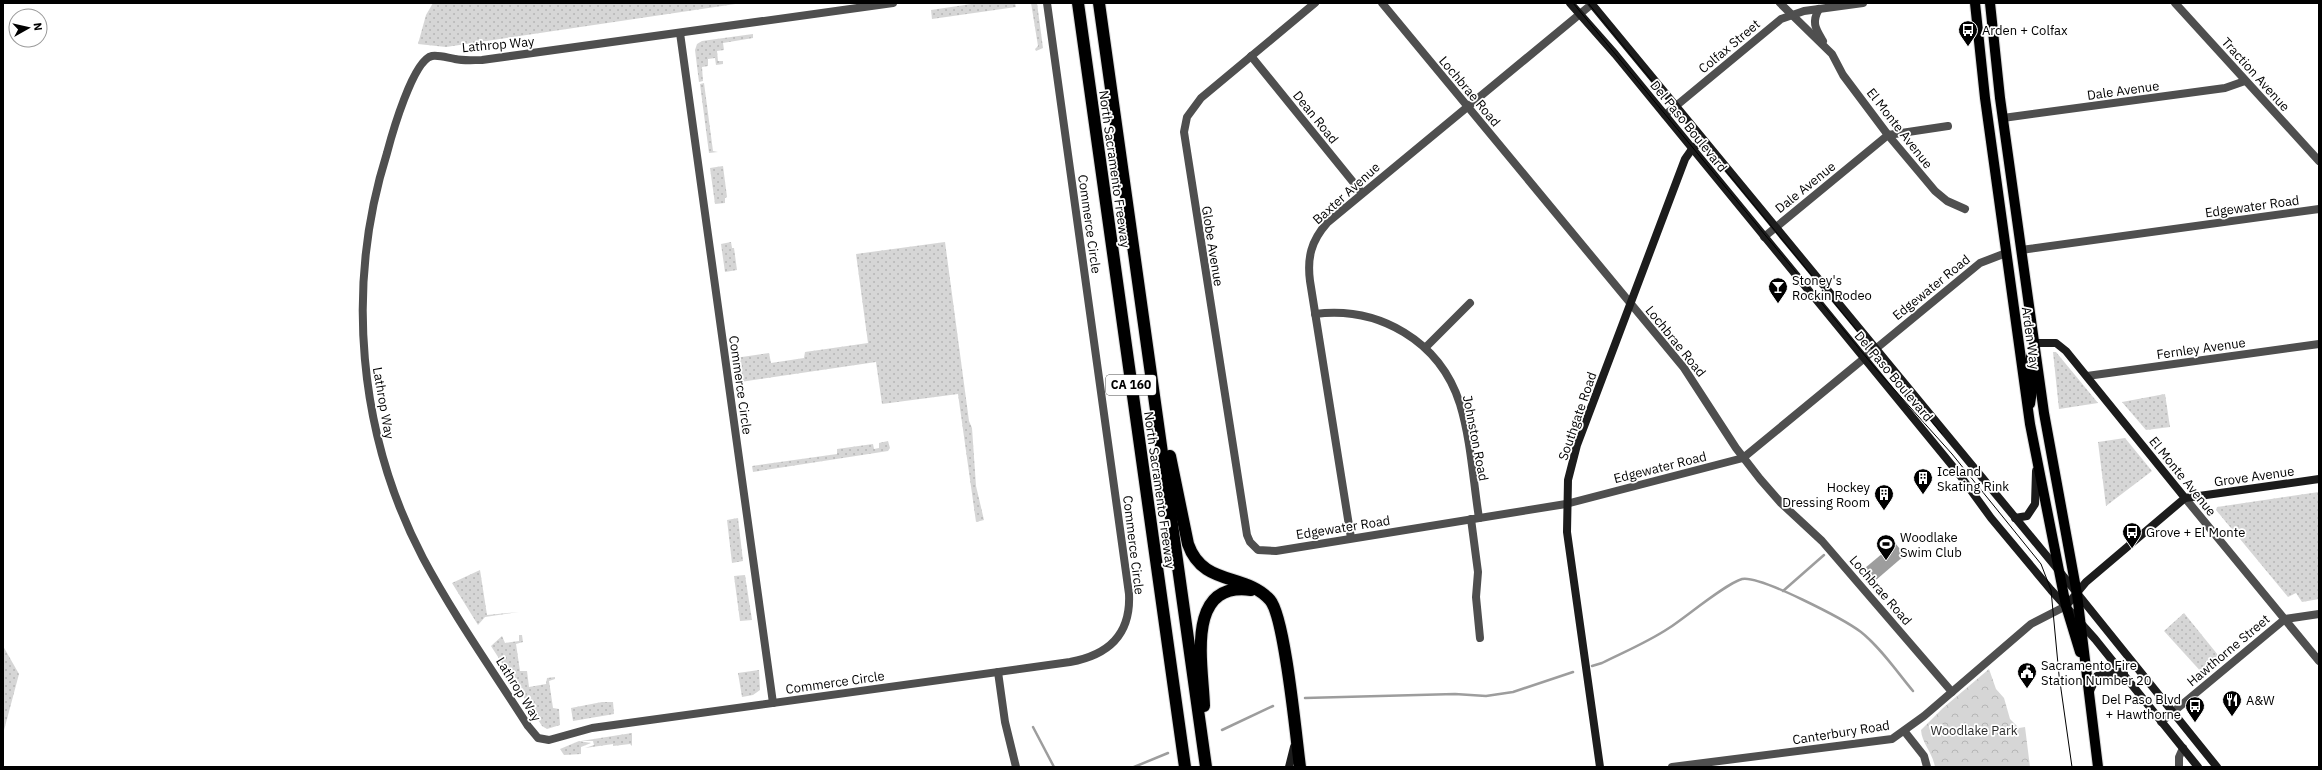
<svg xmlns="http://www.w3.org/2000/svg" width="2322" height="770" viewBox="0 0 2322 770" font-family="'IBM Plex Sans',sans-serif">
  <style>
    .grass { fill: url(#grass-dots) }
    .forest { fill: url(#forest-crowns) }
    .water { fill: #9d9d9d }
    .lines { fill: none; stroke-linecap: round; stroke-linejoin: round }
    .stream { stroke: #9d9d9d; stroke-width: 2.5 }
    .primary-casing { stroke: #dbdbdb; stroke-width: 12 }
    .highway-casing { stroke: #dbdbdb; stroke-width: 14 }
    .street { stroke: #4f4f4f; stroke-width: 8 }
    .secondary { stroke: #1c1c1c; stroke-width: 8 }
    .primary { stroke: #000; stroke-width: 10 }
    .highway { stroke: #000; stroke-width: 12 }
    .tram { stroke: #000; stroke-width: 1 }
    .labels { text-anchor: middle; stroke-width: 3.5; stroke-linejoin: round; paint-order: stroke }
    .shield { fill: #fff; stroke: #4c4c4c; stroke-width: 1 }
    .shield-label { font-size: 12px; font-weight: bold; fill: #000 }
    .poi-label { font-size: 13px; fill: #000; stroke: #fff; text-anchor: start }
    .street-label { font-size: 13px; fill: #000; stroke: #fff }
    .park-label { font-size: 13px; fill: #2d2d2d; stroke: #fff }
  </style>
  <defs>
    <pattern id="grass-dots" width="8" height="8" patternUnits="userSpaceOnUse"><rect width="8" height="8" fill="#d6d6d6"/><path d="M2 2h.1M6 6h.1" fill="none" stroke="#b6b6b6" stroke-width="1.8" stroke-linecap="round"/></pattern>
    <pattern id="forest-crowns" width="20" height="18" patternUnits="userSpaceOnUse"><rect width="20" height="18" fill="#d6d6d6"/><path d="M2 6a3 3 0 1 1 6 0M12 15a3 3 0 1 1 6 0" fill="none" stroke="#b6b6b6"/></pattern>
  </defs>
  <rect width="100%" height="100%" fill="#fff"/>
  <g class="grass">
    <path d="M433 3H742L446 47 418 44 426 15Z"/>
    <path d="M978 3H1015L1016 7 932 19 931 10Z"/>
    <path d="M1031 3H1037L1043 48 1036 51 1035 49 1038 46Z"/>
    <path d="M753 34V38L723 43 724 50 717 51 718 61H723V64L716 65 715 58 708 59V66L702 67 703 81 699 82 695 50 697 44 702 41Z"/>
    <path d="M704 83 713 151 718 152 709 153 700 84Z"/>
    <path d="M723 166 727 197 725 198V203L715 204 710 168Z"/>
    <path d="M731 242 732 248H734L737 270 725 272 721 244Z"/>
    <path d="M945 242 969 421 972 428 976 486 984 520 976 522 958 394 882 404 876 362 740 382 735 358 769 353 771 363 804 358 805 352 868 343 856 254Z"/>
    <path d="M2053 352H2056L2098 403 2059 409Z"/>
    <path d="M2165 394 2170 427 2146 430 2122 402Z"/>
    <path d="M2125 438 2152 471 2106 506 2098 442Z"/>
    <path d="M888 441 890 448 888 451 753 472 752 466 837 454V449L873 444 874 449 879 448V443Z"/>
    <path d="M2319 492V599L2302 602 2296 593 2288 597 2216 510 2217 507Z"/>
    <path d="M738 518 743 561 732 563 727 520Z"/>
    <path d="M480 570 487 615 519 612 485 617 478 625 452 583Z"/>
    <path d="M745 575 752 620 740 621 734 576Z"/>
    <path d="M2184 613 2222 660 2204 675 2164 631Z"/>
    <path d="M519 635H522L523 642 516 644 520 671H527L529 687 546 684 547 678 555 677V679L549 681 553 708 559 709 560 725 547 729 542 726 491 646 502 636 505 643 519 641Z"/>
    <path d="M3 646 19 674 3 734Z"/>
    <path d="M759 670 760 690 753 695 742 697 738 673Z"/>
    <path d="M602 702H613L614 714 573 721 571 708Z"/>
    <path d="M632 733V746L630 744 613 746V744L585 748 594 745 593 741H581Z"/>
    <path d="M579 741 591 743 581 747V754L564 755 560 749Z"/>
  </g>
  <path class="forest" d="M1989 669 1996 689 2004 698 2010 719 2019 728 2025 727 2030 767H1935C1932 751 1922 744 1921 730L1943 708Z"/>
  <path class="water" d="M1895 543 1905 555 1876 580 1865 568Z"/>
  <g class="lines">
    <g class="stream">
      <path d="M1783 591 1824 555"/>
      <path d="M1592 666 1602 663C1624 652 1648 642 1669 628 1686 617 1725 584 1742 579 1760 575 1845 620 1861 632 1881 648 1897 672 1913 691"/>
      <path d="M1305 698 1455 694 1486 696 1513 692 1573 672"/>
      <path d="M1033 727 1054 767"/>
      <path d="M1222 730 1273 706"/>
      <path d="M1134 767 1168 753"/>
    </g>
    <defs>
      <g id="primary">
        <path d="M1975 3 1985 98 2030 424 2066 606 2080 652"/>
        <path d="M1990 3 2000 98 2044 413 2077 594 2098 767"/>
        <path d="M2030 404 2032 391 2031 356"/>
      </g>
      <g id="highway">
        <path d="M1078 3 1185 767"/>
        <path d="M1099 3 1206 767"/>
        <path d="M1170 456 1188 544C1203 587 1245 572 1270 600 1285 617 1296 737 1300 767"/>
        <path d="M1204 706C1203 666 1184 581 1251 590"/>
      </g>
    </defs>
    <use href="#primary" class="primary-casing"/>
    <use href="#highway" class="highway-casing"/>
    <g class="street">
      <path d="M893 3 482 60C473 60 464 61 455 59 448 58 440 55 432 56 413 60 392 134 387 153 345 286 358 434 423 558 454 616 493 671 528 726L538 738 549 740 592 728 1070 662C1108 655 1131 635 1129 594L1047 3"/>
      <path d="M1315 3 1201 98 1187 117 1184 132 1247 535 1250 542 1258 550 1276 551 1566 504 1743 458 1980 263 2006 253"/>
      <path d="M1382 3 1684 368 1736 448 1760 479 1781 503 1822 541 1952 692"/>
      <path d="M1780 3 1832 54 1843 75 1888 135 1935 191 1947 201 1965 209"/>
      <path d="M2175 3 2319 161"/>
      <path d="M1819 9C1811 23 1816 29 1823 41"/>
      <path d="M680 33 773 703"/>
      <path d="M1251 56 1362 193"/>
      <path d="M1665 115 1781 19 1804 11 1863 3"/>
      <path d="M2003 118 2225 88 2245 81"/>
      <path d="M1764 237 1888 135 1948 126"/>
      <path d="M2021 250 2319 209"/>
      <path d="M1315 314C1379 306 1440 341 1460 404 1471 440 1473 480 1479 518"/>
      <path d="M1426 347 1470 303"/>
      <path d="M2087 376 2319 344"/>
      <path d="M2185 498 2319 661"/>
      <path d="M1471 519 1478 572 1476 597 1480 638"/>
      <path d="M1351 538 1310 281C1307 258 1311 241 1327 223L1592 4"/>
      <path d="M998 672 1005 722 1016 767"/>
      <path d="M2161 722 2285 619 2319 614"/>
      <path d="M1905 732 1924 756 1927 767"/>
      <path d="M1672 767 1892 739 1924 716 2031 624 2066 606"/>
      <path d="M2179 767V757L2183 748"/>
    </g>
    <g class="secondary">
      <path d="M1570 3 1615 54 1959 474 1991 518 2051 590 2095 639 2198 767"/>
      <path d="M1591 3 2060 572 2217 767"/>
      <path d="M2034 343H2056L2066 351 2185 498"/>
      <path d="M2015 518 2027 516 2035 504 2036 471"/>
      <path d="M2066 606 2086 582 2185 498 2319 479"/>
      <path d="M2089 693 2097 676 2111 673 2124 674"/>
      <path d="M1289 767 1294 747"/>
      <path d="M1600 767 1567 532 1568 480 1577 445 1685 159 1692 149 1703 140"/>
    </g>
    <use href="#primary" class="primary"/>
    <use href="#highway" class="highway"/>
    <g class="tram">
      <path d="M1573 3 1876 369 1952 454 2041 564 2051 590 2059 675 2072 767"/>
      <path d="M1588 3 1942 434"/>
    </g>
  </g>
  <defs>
    <symbol id="bus-pin" viewBox="-11 -11 22 30"><path d="M0 17L-7.5 6A9.5 9.5 0 1 1 7.5 6Z" fill="#000" stroke="#fff"/><path d="M-5-6H5V4H4V6H2V4H-2V6H-4V4H-5ZM-3.5-4V0h7V-4ZM-3.5 1.2v1.5H-2V1.2ZM2 1.2v1.5H3.5V1.2Z" fill="#fff"/></symbol>
    <symbol id="bar-pin" viewBox="-11 -11 22 30"><path d="M0 17L-7.5 6A9.5 9.5 0 1 1 7.5 6Z" fill="#000" stroke="#fff"/><path d="M-6-5H6L.8 .8V4.5H3.5V6h-7V4.5H-.8V.8Z" fill="#fff"/></symbol>
    <symbol id="building-pin" viewBox="-11 -11 22 30"><path d="M0 17L-7.5 6A9.5 9.5 0 1 1 7.5 6Z" fill="#000" stroke="#fff"/><path d="M-4-6H4V6H1V3H-1V6H-4ZM-2.5-4.3h1.7v1.8h-1.7ZM.8-4.3h1.7v1.8H.8ZM-2.5-1h1.7V.8h-1.7ZM.8-1h1.7V.8H.8Z" fill="#fff"/></symbol>
    <symbol id="stadium-pin" viewBox="-11 -11 22 30"><path d="M0 17L-7.5 6A9.5 9.5 0 1 1 7.5 6Z" fill="#000" stroke="#fff"/><path d="M0-5a6.5 5 0 1 0 0 10a6.5 5 0 1 0 0-10ZM-3.5-1.8h7v3.6h-7Z" fill="#fff"/></symbol>
    <symbol id="civic-pin" viewBox="-11 -11 22 30"><path d="M0 17L-7.5 6A9.5 9.5 0 1 1 7.5 6Z" fill="#000" stroke="#fff"/><path d="M-.6-6.5H3V-4.5H.6V-3L4-1V1h2V6H-6V1h2V-1L-.6-3ZM-1.2 2.5V6h2.4V2.5Z" fill="#fff"/></symbol>
    <symbol id="restaurant-pin" viewBox="-11 -11 22 30"><path d="M0 17L-7.5 6A9.5 9.5 0 1 1 7.5 6Z" fill="#000" stroke="#fff"/><path d="M-5-6h1v4h1v-4h1v4h1v-4h1v5L-1.5 .5V6h-2V.5L-5-1ZM5-6V6H3V1.5H1.5Q1.5-4 5-6Z" fill="#fff"/></symbol>
  </defs>
  <g fill-rule="evenodd">
    <use href="#bus-pin" x="1957" y="19" width="22" height="30"/>
    <use href="#bar-pin" x="1767" y="276" width="22" height="30"/>
    <use href="#building-pin" x="1912" y="467" width="22" height="30"/>
    <use href="#building-pin" x="1873" y="483" width="22" height="30"/>
    <use href="#bus-pin" x="2121" y="521" width="22" height="30"/>
    <use href="#stadium-pin" x="1875" y="533" width="22" height="30"/>
    <use href="#civic-pin" x="2016" y="661" width="22" height="30"/>
    <use href="#restaurant-pin" x="2221" y="689" width="22" height="30"/>
    <use href="#bus-pin" x="2184" y="695" width="22" height="30"/>
  </g>
  <g class="labels">
    <rect class="shield" x="1106" y="375" width="50" height="20" rx="3"/>
    <g class="shield-label">
      <text x="1131" y="389">CA 160</text>
    </g>
    <g class="poi-label">
      <text x="1982" y="35">Arden + Colfax</text>
      <text x="1792" y="285">Stoney's<tspan x="1792" dy="15">Rockin Rodeo</tspan></text>
      <text x="1937" y="476">Iceland<tspan x="1937" dy="15">Skating Rink</tspan></text>
      <text x="1870" y="492" text-anchor="end">Hockey<tspan x="1870" dy="15">Dressing Room</tspan></text>
      <text x="2146" y="537">Grove + El Monte</text>
      <text x="1900" y="542">Woodlake<tspan x="1900" dy="15">Swim Club</tspan></text>
      <text x="2041" y="670">Sacramento Fire<tspan x="2041" dy="15">Station Number 20</tspan></text>
      <text x="2181" y="704" text-anchor="end">Del Paso Blvd<tspan x="2181" dy="15">+ Hawthorne</tspan></text>
      <text x="2246" y="705">A&amp;W</text>
    </g>
    <g class="street-label">
      <text transform="translate(498 44) rotate(-5)" y="5">Lathrop Way</text>
      <text transform="translate(1729 46) rotate(-40)" y="5">Colfax Street</text>
      <text transform="translate(2256 74) rotate(48)" y="5">Traction Avenue</text>
      <text transform="translate(2123 90) rotate(-8)" y="5">Dale Avenue</text>
      <text transform="translate(1470 91) rotate(50)" y="5">Lochbrae Road</text>
      <text transform="translate(1316 117) rotate(51)" y="5">Dean Road</text>
      <text transform="translate(1689 126) rotate(51)" y="5">Del Paso Boulevard</text>
      <text transform="translate(1900 128) rotate(52)" y="5">El Monte Avenue</text>
      <text transform="translate(1115 169) rotate(82)" y="5">North Sacramento Freeway</text>
      <text transform="translate(1805 187) rotate(-39)" y="5">Dale Avenue</text>
      <text transform="translate(1346 193) rotate(-42)" y="5">Baxter Avenue</text>
      <text transform="translate(2252 206) rotate(-8)" y="5">Edgewater Road</text>
      <text transform="translate(1090 224) rotate(82)" y="5">Commerce Circle</text>
      <text transform="translate(1213 246) rotate(81)" y="5">Globe Avenue</text>
      <text transform="translate(1931 287) rotate(-39)" y="5">Edgewater Road</text>
      <text transform="translate(2031 338) rotate(82)" y="5">Arden Way</text>
      <text transform="translate(1676 341) rotate(51)" y="5">Lochbrae Road</text>
      <text transform="translate(2201 348) rotate(-8)" y="5">Fernley Avenue</text>
      <text transform="translate(1894 376) rotate(50)" y="5">Del Paso Boulevard</text>
      <text transform="translate(741 385) rotate(82)" y="5">Commerce Circle</text>
      <text transform="translate(384 403) rotate(80)" y="5">Lathrop Way</text>
      <text transform="translate(1577 416) rotate(-71)" y="5">Southgate Road</text>
      <text transform="translate(1476 438) rotate(79)" y="5">Johnston Road</text>
      <text transform="translate(1660 467) rotate(-14)" y="5">Edgewater Road</text>
      <text transform="translate(2183 476) rotate(51)" y="5">El Monte Avenue</text>
      <text transform="translate(2254 476) rotate(-8)" y="5">Grove Avenue</text>
      <text transform="translate(1160 490) rotate(82)" y="5">North Sacramento Freeway</text>
      <text transform="translate(1343 527) rotate(-9)" y="5">Edgewater Road</text>
      <text transform="translate(1134 545) rotate(83)" y="5">Commerce Circle</text>
      <text transform="translate(1881 590) rotate(49)" y="5">Lochbrae Road</text>
      <text transform="translate(2228 650) rotate(-40)" y="5">Hawthorne Street</text>
      <text transform="translate(835 682) rotate(-8)" y="5">Commerce Circle</text>
      <text transform="translate(519 689) rotate(58)" y="5">Lathrop Way</text>
      <text transform="translate(1841 732) rotate(-9)" y="5">Canterbury Road</text>
    </g>
    <g class="park-label">
      <text x="1974" y="735">Woodlake Park</text>
    </g>
  </g>
  <rect width="2322" height="770" fill="none" stroke="#000000" stroke-width="8"/>
  <g transform="translate(28 28) rotate(82)"><circle r="19" fill="#ffffff" stroke="#999999"/>
  <path d="M0-3L7 15L0 10L-7 15Z" fill="#000000"/>
  <text y="-6" font-size="11" font-weight="bold" text-anchor="middle" fill="#000000">N</text>
  </g>
</svg>
